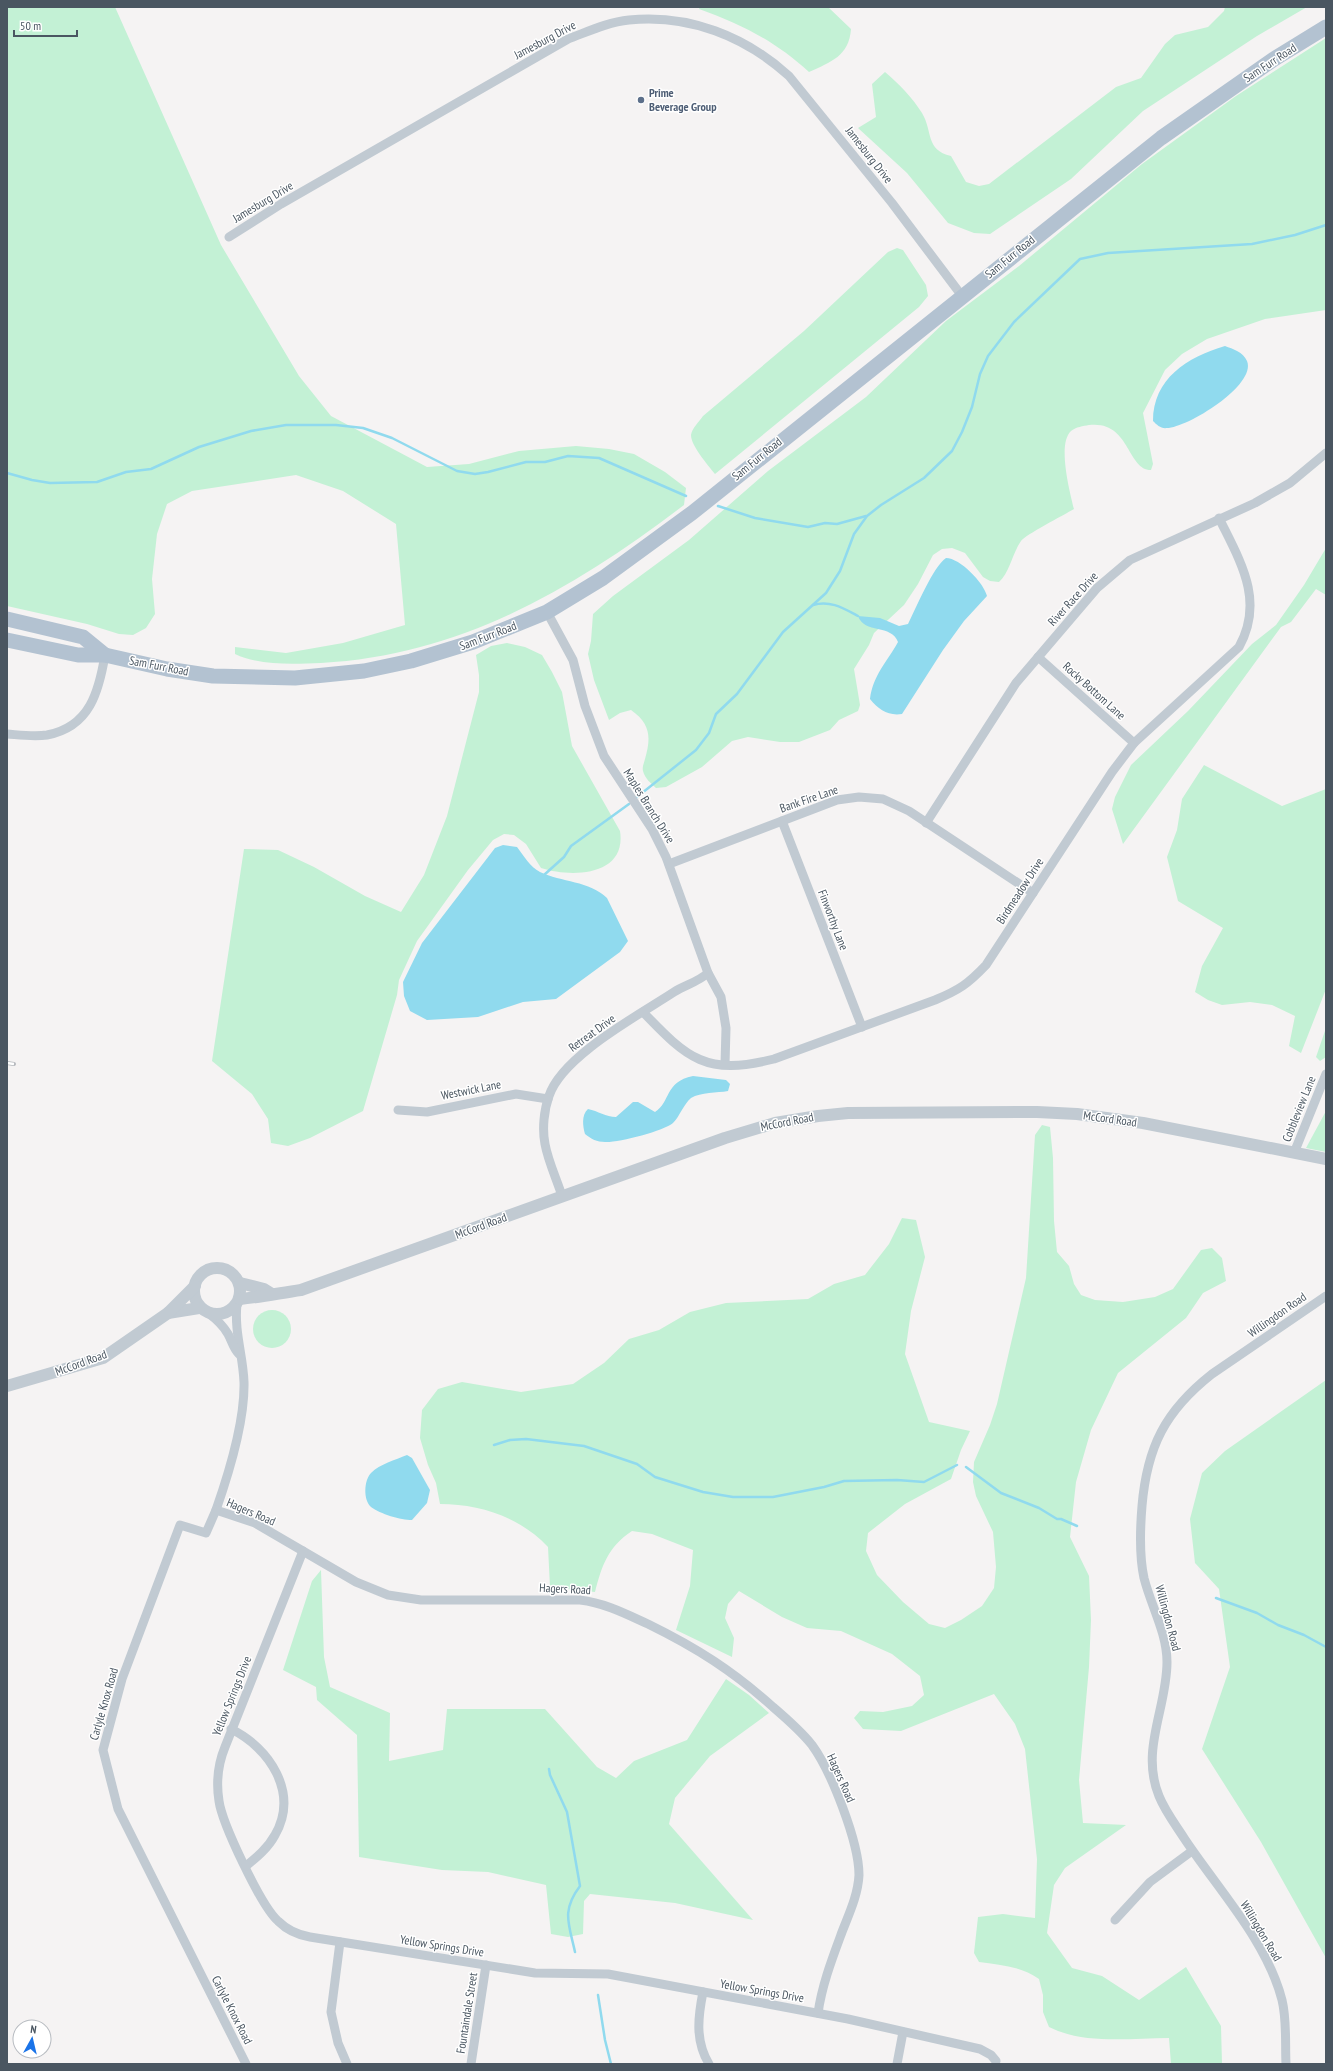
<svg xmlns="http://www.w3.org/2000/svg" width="1333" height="2071" viewBox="0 0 1333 2071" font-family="'PT Sans Narrow',sans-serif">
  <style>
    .green { fill: #c3f1d5 }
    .water { fill: #90daee }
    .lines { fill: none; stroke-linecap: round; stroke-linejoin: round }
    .stream { stroke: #90daee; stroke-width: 2.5 }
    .minor { stroke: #c1cad2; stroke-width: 9 }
    .tertiary { stroke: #c1cad2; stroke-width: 12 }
    .primary { stroke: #b3c2d1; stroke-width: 15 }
    .rail-casing { stroke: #b5b8bd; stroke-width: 4 }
    .rail { stroke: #fff; stroke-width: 2.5; stroke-dasharray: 8; stroke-linecap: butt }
    .service-dot { fill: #5c6f8a; stroke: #fff; stroke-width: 1.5 }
    .labels { text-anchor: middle; stroke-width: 3; stroke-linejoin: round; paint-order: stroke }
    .street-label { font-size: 12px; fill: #4a5661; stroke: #fff }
    .service-label { font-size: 12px; font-weight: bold; fill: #4e5e75; stroke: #fff; text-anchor: start }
  </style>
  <rect width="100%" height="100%" fill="#f5f3f3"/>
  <g class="green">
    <path d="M7 7H115L221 245 299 376 331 416 427 467 469 464 519 451 576 446 609 449 634 454 665 472 686 488 684 505C575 588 462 655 321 663 294 664 260 666 235 654V647L286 653 343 643 405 625 396 524 343 491 296 475 192 491 167 504 157 534 152 579 155 614 146 628 133 635 119 634 87 624 7 606Z"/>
    <path d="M700 7H828L851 29C849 56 831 62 809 72 775 41 741 24 699 9Z"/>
    <path d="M1225 7H1307L1257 36 1143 111 1071 179 990 234 974 233 948 223 907 173 858 128 876 117 872 84 885 72C899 84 912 97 922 113 933 131 925 150 951 156L966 182 979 186 989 184 1116 87 1141 78 1165 44 1175 35 1208 27 1224 11Z"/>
    <path d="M1326 38V310L1265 319 1207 339 1182 354 1165 370 1143 413 1153 464 1151 470C1127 470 1130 420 1089 425 1083 426 1076 427 1071 431 1057 444 1070 492 1074 509 1064 515 1025 535 1021 541 1012 554 1010 572 999 582L990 581 983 577 965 553 952 548 942 549 933 555 918 584 904 605 874 633 869 645 854 669 860 705 858 711 839 720 830 730 799 742H780L748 737 732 741 702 767 666 787 656 788C651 783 645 779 643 771 642 767 644 763 645 759 651 738 651 724 631 710L620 713 609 720 594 680 588 654 591 641 593 614 613 596 689 540 768 471 866 397 946 321 1019 266 1142 164 1236 96Z"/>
    <path d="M897 248 903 250 926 285 928 296 919 307 715 474C708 465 691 446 691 435 692 428 699 422 703 416L804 331 888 252Z"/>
    <path d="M1326 548V595L1316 589 1291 622 1281 627 1123 844 1112 809 1115 797 1131 765 1188 711 1252 644 1276 625 1304 585Z"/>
    <path d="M507 643 525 647 542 655 552 672 562 692 572 746 620 831C627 876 572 878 541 868L526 844 514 835 504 834 493 840 468 870 417 941 399 980 397 995 363 1111 310 1138 288 1146 271 1143 268 1119 252 1094 212 1061 244 849 278 850 314 867 365 896 401 912 424 875 447 816 479 692V675L476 655 491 646Z"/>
    <path d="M1204 765 1282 806 1326 789V989L1301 1053 1289 1046 1295 1016 1272 1005 1250 1002 1222 1005 1208 1000 1195 992 1202 966 1223 928 1178 901 1167 857 1177 830 1182 799Z"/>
    <path d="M1326 1028V1057L1320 1061 1316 1057Z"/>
    <path d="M1326 1111V1152L1306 1148Z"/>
    <path d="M1042 1125 1050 1127 1053 1158 1054 1221 1057 1252 1069 1266 1074 1284 1081 1295 1095 1300 1123 1302 1155 1297 1173 1289 1201 1250 1212 1248 1222 1258 1226 1281 1203 1293 1186 1318 1118 1373 1091 1430 1076 1482 1070 1537 1089 1576 1091 1620 1089 1667 1079 1780 1083 1823 1126 1825 1065 1868 1054 1885 1047 1933 1072 1968 1102 1976 1139 2000 1186 1967 1221 2026 1222 2064H1171L1169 2038C1130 2038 1085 2045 1049 2027L1043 2012V1995L1039 1979C1021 1966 1000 1965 979 1962L974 1953 978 1917 1003 1914 1035 1918 1037 1859 1025 1749 1015 1724 994 1694 901 1731 863 1729 854 1718 860 1711 883 1712 912 1706 924 1695 920 1676 892 1654 841 1631 807 1628 782 1617 739 1591 728 1604 725 1618 734 1638 732 1657 676 1630 690 1586 693 1550 652 1534 632 1531C608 1547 602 1565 595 1592L550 1587 548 1547C520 1517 480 1504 440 1504L436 1483 428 1465 420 1438 422 1410 438 1389 462 1382 521 1392 573 1384 604 1363 629 1339 659 1330 690 1312 726 1303 808 1299 834 1284 865 1275 889 1244 902 1218 916 1220 925 1257 911 1311 905 1354 929 1422 970 1431 961 1450 951 1479 905 1504 868 1533 866 1551 877 1575 903 1602 929 1624 945 1628 961 1620 982 1606 994 1588 996 1567 993 1532 976 1496 973 1482 974 1462 990 1425 997 1404 1026 1278 1035 1135Z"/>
    <circle cx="272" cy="1329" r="19"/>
    <path d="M1326 1380V1958L1261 1842 1202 1749 1230 1667 1219 1589 1195 1563 1190 1519 1202 1473 1225 1451Z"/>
    <path d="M321 1570 324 1657 330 1687 390 1713 389 1761 443 1750 447 1709H545L597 1767 616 1778 634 1761 687 1740 726 1679 749 1695 769 1713 710 1756 675 1798 669 1824 753 1920 675 1903 590 1894 584 1901 583 1934 568 1937 551 1934 546 1885 488 1872 442 1870 359 1857 357 1735 317 1700 316 1687 283 1670 312 1581Z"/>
  </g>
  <g class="water">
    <path d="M1225 346C1233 349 1243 352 1247 361 1257 385 1187 428 1167 428 1161 429 1157 425 1153 421 1153 379 1187 357 1225 346Z"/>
    <path d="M946 558C960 558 984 583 987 596L964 621 943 650 902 714C888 716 879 710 870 699 873 675 887 662 898 642 892 624 864 634 858 616L880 618 899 626 908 624C916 608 933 567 946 558Z"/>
    <path d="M503 845 517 847C524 856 530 867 540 872 561 882 590 881 607 898L628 941 620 952 556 999 523 1002 478 1017 427 1020 410 1011 404 996 403 982 422 943 495 848Z"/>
    <path d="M693 1076 726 1080 730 1084 728 1091C717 1093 701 1092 691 1098 683 1105 680 1116 673 1123 664 1131 617 1143 605 1142 597 1142 591 1139 585 1134 583 1127 581 1115 588 1109 598 1111 606 1117 616 1117L633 1102H638L655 1112C671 1102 664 1082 693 1076Z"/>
    <path d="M407 1455 412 1458 430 1490 427 1503 412 1520C401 1520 380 1514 371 1507 363 1500 364 1480 371 1473 380 1464 395 1460 407 1455Z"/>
  </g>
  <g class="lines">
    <g class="stream">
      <path d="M7 473 32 480 50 483 97 482 126 472 151 469 199 447 251 431 286 425H336L363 428 392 438 457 471 475 474 488 472 526 462H545L568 456 599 458 686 496"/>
      <path d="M718 506 755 518 808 527 825 523 837 524 866 516"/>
      <path d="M813 605C830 600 843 608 858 616"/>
      <path d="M637 797 696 750 709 733 716 714 737 694 783 632 826 593 840 571 854 534 867 516 881 505 924 478 952 451 962 432 972 407 980 374 988 356 1014 322 1080 259 1108 253 1252 244 1295 235 1326 225"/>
      <path d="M544 875 564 857 571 846 629 804"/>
      <path d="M494 1445 510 1440 526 1439 584 1446 637 1464 655 1477 703 1492 733 1497H773L824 1487 844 1481 897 1480 924 1482 957 1465"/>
      <path d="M966 1467 1001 1493 1039 1508 1057 1519H1061L1077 1526"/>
      <path d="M1216 1598 1257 1613 1278 1625 1304 1635 1326 1647"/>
      <path d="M549 1769 550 1775 567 1812 580 1886C561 1911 569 1924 575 1952"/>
      <path d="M598 1995 605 2040 611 2064"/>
    </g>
    <g class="minor">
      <path d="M229 237 281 204 568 39C587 32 608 22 629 20 689 14 745 36 789 76L892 203 962 296"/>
      <path d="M547 612 573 660 585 706 604 756 652 829 666 857 708 973 721 997 726 1028 725 1064"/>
      <path d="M1038 657 1134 743"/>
      <path d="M7 734C20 735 34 737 47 735 90 727 99 691 105 655"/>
      <path d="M782 821 862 1027"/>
      <path d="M926 823 1016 683 1097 588 1130 560 1255 503 1290 483 1326 453"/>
      <path d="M669 864 837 800 859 797 883 799 909 811 1033 893"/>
      <path d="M643 1012C688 1059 706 1076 774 1059L935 1000C959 990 968 984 986 965L1112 772 1134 743 1239 647C1265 600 1240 561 1219 518"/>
      <path d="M398 1110 427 1112 516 1094 548 1099"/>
      <path d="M1294 1153 1326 1074"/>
      <path d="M562 1196C557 1180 548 1161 545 1144 542 1129 544 1110 549 1096 562 1056 639 1015 674 992 685 985 698 982 708 973"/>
      <path d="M237 1304C234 1332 243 1355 244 1382 245 1422 229 1473 216 1510L255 1523 356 1582 388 1595 421 1600H580C605 1603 626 1614 648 1624 697 1648 733 1671 773 1707 787 1719 801 1731 812 1745 831 1771 859 1842 859 1875 858 1895 849 1914 842 1932 832 1959 822 1985 818 2013"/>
      <path d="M208 1313C216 1319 223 1325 228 1334 232 1341 233 1348 239 1354"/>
      <path d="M216 1510 206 1533 180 1525 122 1679 103 1750 118 1809 246 2064"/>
      <path d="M303 1551 225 1747C218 1764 216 1782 219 1801 222 1823 261 1906 278 1921 287 1930 298 1935 310 1937L535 1973 608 1974 848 2019 980 2049 991 2055 996 2061"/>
      <path d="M231 1729C270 1748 299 1793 275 1835 268 1848 257 1857 246 1866"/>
      <path d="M1115 1920 1150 1882 1192 1851"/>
      <path d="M340 1942 331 2012 338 2043 347 2064"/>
      <path d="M703 1992C698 2017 695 2041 709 2064"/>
      <path d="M471 2064 486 1965"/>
      <path d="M897 2064 903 2032"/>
      <path d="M1286 2064C1285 2043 1287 2020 1282 2000 1267 1941 1217 1888 1184 1838 1175 1824 1165 1811 1159 1796 1140 1750 1167 1708 1167 1662 1167 1633 1151 1606 1144 1578 1139 1555 1140 1530 1142 1506 1147 1447 1165 1411 1212 1374L1326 1296"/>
    </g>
    <g class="tertiary">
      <circle cx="217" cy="1291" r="23"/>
      <path d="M240 1283 264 1289 272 1294"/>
      <path d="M240 1299C261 1297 280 1293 301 1290L725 1138 775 1123 818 1116 848 1113 1037 1112 1077 1114 1143 1123 1326 1159"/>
      <path d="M168 1313 199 1308"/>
      <path d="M7 1386 103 1358 168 1313 195 1286"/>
    </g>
    <g class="primary">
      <path d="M7 619 83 637 105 655"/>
      <path d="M7 640 78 655H105L167 669 213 676 295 678 364 671 411 661 473 642 547 612 603 578 692 513 1161 138 1274 59 1326 27"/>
    </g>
    <defs>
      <path id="rail" d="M7 1063 14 1064"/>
    </defs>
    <use href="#rail" class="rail-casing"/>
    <use href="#rail" class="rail"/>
  </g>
  <circle class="service-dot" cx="641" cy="100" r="4"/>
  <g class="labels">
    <g class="street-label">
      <text transform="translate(545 40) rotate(-28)" y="4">Jamesburg Drive</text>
      <text transform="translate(1270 63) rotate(-33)" y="4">Sam Furr Road</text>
      <text transform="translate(869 155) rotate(52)" y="4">Jamesburg Drive</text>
      <text transform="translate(263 202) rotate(-31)" y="4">Jamesburg Drive</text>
      <text transform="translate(1010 257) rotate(-39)" y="4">Sam Furr Road</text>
      <text transform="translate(757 459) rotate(-39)" y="4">Sam Furr Road</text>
      <text transform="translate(1073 599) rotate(-48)" y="4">River Race Drive</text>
      <text transform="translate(488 636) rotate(-21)" y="4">Sam Furr Road</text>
      <text transform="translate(159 666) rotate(11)" y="4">Sam Furr Road</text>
      <text transform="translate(1094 691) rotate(42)" y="4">Rocky Bottom Lane</text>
      <text transform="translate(809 799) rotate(-19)" y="4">Bank Fire Lane</text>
      <text transform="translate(649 806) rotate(58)" y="4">Maples Branch Drive</text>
      <text transform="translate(1020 891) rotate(-57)" y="4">Birdmeadow Drive</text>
      <text transform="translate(833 920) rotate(69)" y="4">Finworthy Lane</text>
      <text transform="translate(592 1033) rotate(-36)" y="4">Retreat Drive</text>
      <text transform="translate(471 1090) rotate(-11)" y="4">Westwick Lane</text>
      <text transform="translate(1299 1109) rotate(-68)" y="4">Cobbleview Lane</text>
      <text transform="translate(1110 1119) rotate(8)" y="4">McCord Road</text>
      <text transform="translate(787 1122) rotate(-11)" y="4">McCord Road</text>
      <text transform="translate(481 1226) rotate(-20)" y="4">McCord Road</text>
      <text transform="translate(1277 1315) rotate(-35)" y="4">Willingdon Road</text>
      <text transform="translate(81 1363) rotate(-20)" y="4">McCord Road</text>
      <text transform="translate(251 1512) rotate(23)" y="4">Hagers Road</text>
      <text transform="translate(565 1589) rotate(3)" y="4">Hagers Road</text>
      <text transform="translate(1168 1618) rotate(75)" y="4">Willingdon Road</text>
      <text transform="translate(232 1696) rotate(-68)" y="4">Yellow Springs Drive</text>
      <text transform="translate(104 1704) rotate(-74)" y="4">Carlyle Knox Road</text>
      <text transform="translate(841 1778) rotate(66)" y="4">Hagers Road</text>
      <text transform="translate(1261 1931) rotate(59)" y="4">Willingdon Road</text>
      <text transform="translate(442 1946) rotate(9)" y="4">Yellow Springs Drive</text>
      <text transform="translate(762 1991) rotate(10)" y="4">Yellow Springs Drive</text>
      <text transform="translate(232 2010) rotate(63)" y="4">Carlyle Knox Road</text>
      <text transform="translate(467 2013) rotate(-81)" y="4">Fountaindale Street</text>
    </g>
    <g class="service-label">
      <text x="649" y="97">Prime<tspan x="649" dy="14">Beverage Group</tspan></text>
    </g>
  </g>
  <rect width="1333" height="2071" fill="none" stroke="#4a5661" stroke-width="16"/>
  <g transform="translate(32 2039) rotate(8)"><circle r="19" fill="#ffffff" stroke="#b7bbc0"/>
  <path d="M0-3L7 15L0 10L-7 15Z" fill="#1a73e8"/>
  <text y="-6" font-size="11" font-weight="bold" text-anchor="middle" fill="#4a5661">N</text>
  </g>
  <path d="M14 30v6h63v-6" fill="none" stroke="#4a5661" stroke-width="2"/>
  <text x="20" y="30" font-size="12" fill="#4a5661" stroke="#ffffff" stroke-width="3" paint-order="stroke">50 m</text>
</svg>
